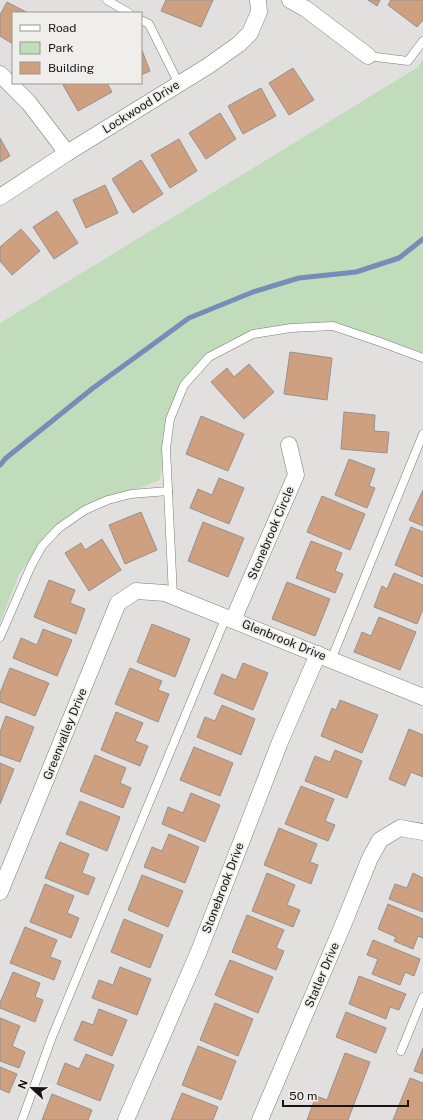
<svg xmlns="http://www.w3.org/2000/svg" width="423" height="1120" viewBox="0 0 423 1120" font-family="'Public Sans',sans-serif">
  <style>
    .green { fill: #c0dcba }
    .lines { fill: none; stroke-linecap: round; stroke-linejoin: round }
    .stream { stroke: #768db9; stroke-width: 5 }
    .building { fill: #cfa07f; stroke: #94918f }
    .lane-casing { stroke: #7c7b78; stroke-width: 9 }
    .street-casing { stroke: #7c7b78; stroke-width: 17 }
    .lane { stroke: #fff; stroke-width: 8 }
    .street { stroke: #fff; stroke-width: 16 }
    .labels { text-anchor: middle; stroke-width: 3.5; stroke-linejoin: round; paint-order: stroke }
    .street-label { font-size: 12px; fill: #161514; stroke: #efeeeb }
  </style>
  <rect width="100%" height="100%" fill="#e2e0de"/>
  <path class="green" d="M423 59V353L338 325 252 331 205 356 167 417 160 480 79 512 44 539 19 574 0 623V323L418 67Z"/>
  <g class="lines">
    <path class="stream" d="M0 465 6 458 93 388 189 318 253 292 299 278 356 272 399 258 423 239"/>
  </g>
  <g class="building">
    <path d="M166 0H213L201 27 161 11Z"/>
    <path d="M368 0H380L377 6Z"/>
    <path d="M391 0H423V20L417 27 388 5Z"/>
    <path d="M7 2 28 13H13V44L0 36V15Z"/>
    <path d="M141 48 150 71 141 75Z"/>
    <path d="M293 68 314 100 289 115 269 83Z"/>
    <path d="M67 83H107L112 92 78 111 63 85Z"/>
    <path d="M261 88 276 116 243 134 228 106Z"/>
    <path d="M220 113 236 139 206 159 189 133Z"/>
    <path d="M0 138 10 156 0 162Z"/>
    <path d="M179 139 197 171 170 188 151 155Z"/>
    <path d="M141 160 163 194 133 213 112 179Z"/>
    <path d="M105 185 118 213 86 228 73 200Z"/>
    <path d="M57 211 78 243 54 259 33 227Z"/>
    <path d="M21 229 40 251 12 275 0 261V247Z"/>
    <path d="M290 352 332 358 327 400 284 394Z"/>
    <path d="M249 364 274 392 244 419 211 382 227 368 234 377Z"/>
    <path d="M344 412 375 415 374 431 389 432 387 453 341 449Z"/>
    <path d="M201 416 244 434 228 471 186 454Z"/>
    <path d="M349 459 375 469 369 486 375 488 367 508 335 495Z"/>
    <path d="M219 478 244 488 229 524 190 508 198 489 212 495Z"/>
    <path d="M423 490V526L409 520Z"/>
    <path d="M322 496 365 514 350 550 307 532Z"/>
    <path d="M141 512 157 550 125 564 109 525Z"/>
    <path d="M203 522 244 538 228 577 188 561Z"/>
    <path d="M411 527 423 532V577L395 565Z"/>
    <path d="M102 539 121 570 89 591 65 553 81 543 85 550Z"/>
    <path d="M311 541 342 553 335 571 343 574 335 593 296 578Z"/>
    <path d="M394 573 423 585V609L417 624 374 607 382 586 387 589Z"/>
    <path d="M49 580 75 590 70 603 85 609 76 634 34 617Z"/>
    <path d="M287 582 330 599 315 636 272 619Z"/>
    <path d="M379 617 416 632 400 670 354 652 362 632 371 636Z"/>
    <path d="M152 624 190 639 175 677 137 662Z"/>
    <path d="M43 629 72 640 57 676 13 658 21 638 37 645Z"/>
    <path d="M243 663 268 673 253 710 214 694 222 674 236 680Z"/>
    <path d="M10 668 49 683 35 716 0 702V693Z"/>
    <path d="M130 668 162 681 158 690 169 694 158 722 115 704Z"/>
    <path d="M340 700 378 715 362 753 321 736 332 708 336 710Z"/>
    <path d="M222 705 255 719 241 755 197 737 205 717 215 721Z"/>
    <path d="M116 712 143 723 135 741 148 746 140 766 101 750Z"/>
    <path d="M6 716 34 727 20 762 0 755V732Z"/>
    <path d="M409 729 423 735V777L411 772 405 786 389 779Z"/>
    <path d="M194 747 233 763 220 796 180 780Z"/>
    <path d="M335 750 362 761 347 798 305 781 315 756 330 762Z"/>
    <path d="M95 755 126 768 120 783 131 788 123 808 80 791Z"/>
    <path d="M0 763 14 769 0 804Z"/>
    <path d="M301 786 334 799 325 821 335 825 328 841 285 824Z"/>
    <path d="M191 793 220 805 205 842 162 824 168 807 183 813Z"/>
    <path d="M80 801 120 817 107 851 66 834Z"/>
    <path d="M279 828 317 844 310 862 318 865 311 884 264 865Z"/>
    <path d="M169 834 199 847 185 883 144 867 152 847 162 851Z"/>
    <path d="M60 842 89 854 82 873 95 878 88 895 45 878Z"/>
    <path d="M267 873 295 885 287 905 300 910 293 927 252 911Z"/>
    <path d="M413 873 423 878V912L389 899 395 884 407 888Z"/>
    <path d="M142 875 183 891 168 927 128 910Z"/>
    <path d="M45 884 74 896 67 913 79 918 71 938 30 922Z"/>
    <path d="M388 904 423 919V938L418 936 413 949 394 941 396 937 378 929Z"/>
    <path d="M247 915 284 930 276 948 284 951 276 970 232 952Z"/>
    <path d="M124 919 163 935 150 968 111 952Z"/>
    <path d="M25 927 57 940 50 957 61 961 54 980 10 963Z"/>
    <path d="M373 940 420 959 414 976 405 972 400 985 372 974 378 959 367 955Z"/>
    <path d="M230 960 273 977 258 1013 215 995Z"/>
    <path d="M120 967 151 979 137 1015 92 998 99 980 113 985Z"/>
    <path d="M13 972 40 983 35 997 43 1000 35 1022 0 1008V1003Z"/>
    <path d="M359 976 406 994 399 1010 390 1007 386 1019 349 1004Z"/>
    <path d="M215 1003 253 1019 238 1056 200 1040Z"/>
    <path d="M99 1009 127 1020 112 1056 74 1040 82 1021 93 1025Z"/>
    <path d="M346 1012 386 1028 376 1053 336 1037Z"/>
    <path d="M0 1018 20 1026 12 1046 25 1052 19 1068 0 1061Z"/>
    <path d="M198 1046 236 1061 221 1100 182 1085Z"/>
    <path d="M423 1048V1074L414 1071Z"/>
    <path d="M345 1053 370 1062 348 1120H307L316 1096 327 1100Z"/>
    <path d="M86 1054 114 1065 100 1101 57 1084 65 1063 79 1069Z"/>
    <path d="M0 1067 17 1074 9 1093 0 1089Z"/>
    <path d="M410 1078 423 1083V1120H393Z"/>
    <path d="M182 1093 218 1107 213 1120H171Z"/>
    <path d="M52 1094 92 1110 88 1120H42Z"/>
  </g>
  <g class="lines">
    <defs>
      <g id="lane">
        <path d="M107 0 129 13"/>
        <path d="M141 20 149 24 179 84"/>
        <path d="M368 56 408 61 423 41"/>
        <path d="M173 596 166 448 170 419 184 385 209 357 253 334 291 328 333 326 380 342 423 358"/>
        <path d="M0 637 31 566 42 546 59 528 85 510 108 500 131 494 168 491"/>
        <path d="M331 660 423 434"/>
        <path d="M401 1051 423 997"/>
        <path d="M22 1120 52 1037 226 617"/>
      </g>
      <g id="street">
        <path d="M290 0 306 9 368 56"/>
        <path d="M0 74 29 103 67 153"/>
        <path d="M0 197 67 153 208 66 239 44 250 33 259 12 258 0"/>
        <path d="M233 620 296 475 289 445"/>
        <path d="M0 892 118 603 136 591 165 593 423 697"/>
        <path d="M126 1120 199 951 280 742 318 654"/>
        <path d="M260 1120 343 925 370 858 380 840 400 828 423 832"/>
      </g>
    </defs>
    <use href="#lane" class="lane-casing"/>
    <use href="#street" class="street-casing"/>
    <use href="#lane" class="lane"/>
    <use href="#street" class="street"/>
  </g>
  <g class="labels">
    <g class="street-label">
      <text transform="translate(141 107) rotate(-32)" y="4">Lockwood Drive</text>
      <text transform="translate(271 533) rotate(-67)" y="4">Stonebrook Circle</text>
      <text transform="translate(284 640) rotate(22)" y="4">Glenbrook Drive</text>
      <text transform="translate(65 734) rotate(-68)" y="4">Greenvalley Drive</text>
      <text transform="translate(223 888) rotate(-69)" y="4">Stonebrook Drive</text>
      <text transform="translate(322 975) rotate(-67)" y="4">Statler Drive</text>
    </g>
  </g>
  <rect x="12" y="12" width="130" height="72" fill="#efeeeb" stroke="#989795"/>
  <rect x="20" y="25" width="20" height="6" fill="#ffffff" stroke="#989795"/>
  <text x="48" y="32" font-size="12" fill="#161514">Road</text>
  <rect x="20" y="42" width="20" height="12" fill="#c0dcba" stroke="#989795"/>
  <text x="48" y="52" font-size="12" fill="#161514">Park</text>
  <rect x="20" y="62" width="20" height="12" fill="#cfa07f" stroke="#989795"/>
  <text x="48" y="72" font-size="12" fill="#161514">Building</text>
  <g transform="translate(32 1088) rotate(292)" stroke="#efeeeb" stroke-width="3" paint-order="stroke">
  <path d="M0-3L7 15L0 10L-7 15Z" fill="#161514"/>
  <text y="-6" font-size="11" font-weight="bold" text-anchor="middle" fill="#161514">N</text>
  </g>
  <path d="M283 1100v6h125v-6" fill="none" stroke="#161514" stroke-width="2"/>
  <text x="289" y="1100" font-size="12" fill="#161514" stroke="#efeeeb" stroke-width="3" paint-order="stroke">50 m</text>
</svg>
